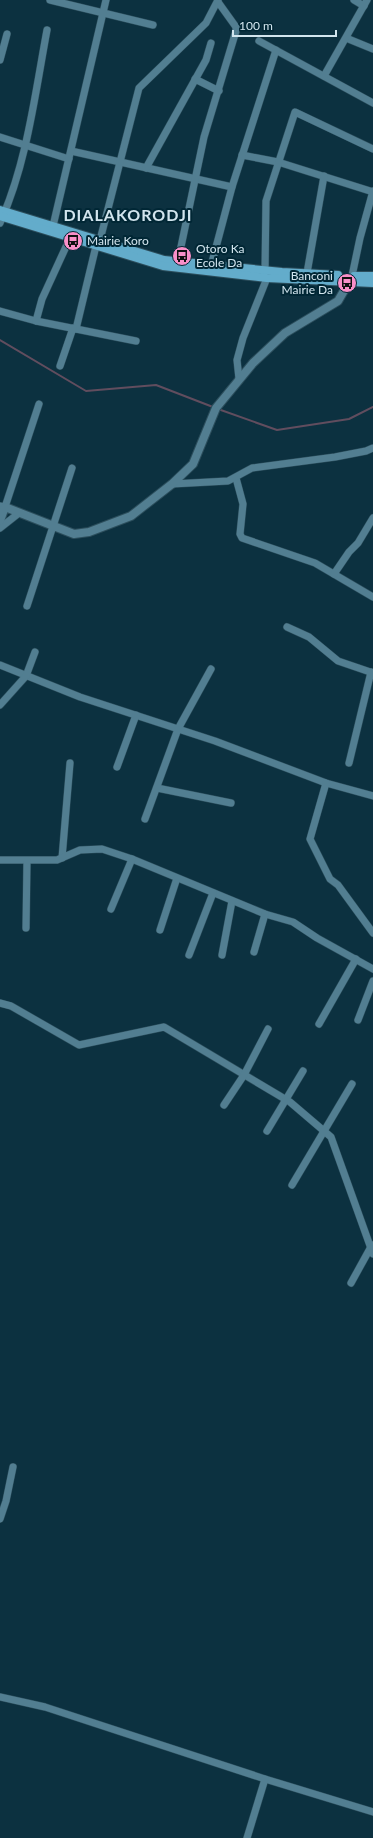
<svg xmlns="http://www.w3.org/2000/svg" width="373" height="1838" viewBox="0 0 373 1838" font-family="Lato,sans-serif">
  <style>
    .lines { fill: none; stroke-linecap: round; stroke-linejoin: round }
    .stream { stroke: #614d5e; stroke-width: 2 }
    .minor-casing { stroke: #2c4e5c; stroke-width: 8 }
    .tertiary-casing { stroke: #2c4e5c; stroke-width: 10 }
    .secondary-casing { stroke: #2c4e5c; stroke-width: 10 }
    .minor { stroke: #527e91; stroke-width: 7 }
    .tertiary { stroke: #527e91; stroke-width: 8 }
    .secondary { stroke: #63accb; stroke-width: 8 }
    .labels { text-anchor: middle; stroke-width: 4; stroke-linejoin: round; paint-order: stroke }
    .poi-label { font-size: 12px; fill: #d2e5ee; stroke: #012735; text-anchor: start }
    .district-label { font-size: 16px; font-weight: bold; letter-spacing: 1px; fill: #d2e5ee; stroke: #012735 }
  </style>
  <rect width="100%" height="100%" fill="#0c3140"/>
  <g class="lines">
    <g class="stream">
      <path d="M0 340 86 391 156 385 213 407"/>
      <path d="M218 409 277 430 349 419 373 407"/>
    </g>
    <defs>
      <g id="minor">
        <path d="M50 0 153 25"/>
        <path d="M354 0 364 6"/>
        <path d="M346 38 373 49"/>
        <path d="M259 41 373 103"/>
        <path d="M0 60 7 34"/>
        <path d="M324 76 367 0"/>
        <path d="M195 79 219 91"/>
        <path d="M0 137 69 159"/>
        <path d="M71 151 232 187"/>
        <path d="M242 155 278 162 373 192"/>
        <path d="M146 168 206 60 211 43"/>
        <path d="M0 223C27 163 35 94 47 30"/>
        <path d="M53 226 106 0"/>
        <path d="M100 240 139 88 206 23 218 0"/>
        <path d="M178 261 204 137 236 31V27L218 2"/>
        <path d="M211 266 232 187 276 50"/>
        <path d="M265 271 266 201 295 112 373 149"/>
        <path d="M307 273 324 176"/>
        <path d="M352 276 360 238 373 191"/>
        <path d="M0 311 36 321 136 341"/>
        <path d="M36 321 42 299 70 238"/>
        <path d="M76 329 96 246"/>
        <path d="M60 366 73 328"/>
        <path d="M239 379 237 360 243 338 267 278"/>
        <path d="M236 478 243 504 240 534 242 538 315 563 373 597"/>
        <path d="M172 484 228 481 252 468 335 457 366 451 373 448"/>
        <path d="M0 506 5 507 39 404"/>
        <path d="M0 528 19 513"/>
        <path d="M334 574 349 552 358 543 373 518"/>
        <path d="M27 606 72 468"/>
        <path d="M287 627 309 637 338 661 373 673"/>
        <path d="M0 665 80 697 215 741 326 783 373 796"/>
        <path d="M0 705 26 676 35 652"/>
        <path d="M349 763 371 672"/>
        <path d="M117 767 136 715"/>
        <path d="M326 783 310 839 330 879 338 885 373 933"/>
        <path d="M157 788 231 803"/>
        <path d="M145 819 178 729 211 669"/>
        <path d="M62 858 70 763"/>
        <path d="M0 860H57L80 850 102 849 132 859 265 914 293 922 317 938 373 969"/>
        <path d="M111 909 132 859"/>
        <path d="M26 928 27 861"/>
        <path d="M160 930 177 878"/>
        <path d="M254 952 265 914"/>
        <path d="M189 955 213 893"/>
        <path d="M222 955 232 901"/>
        <path d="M0 1003 11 1006 79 1045 164 1027 290 1102 331 1137 373 1254"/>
        <path d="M358 1020 373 981"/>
        <path d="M319 1024 356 959"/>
        <path d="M224 1105 244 1075 268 1029"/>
        <path d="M267 1131 303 1071"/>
        <path d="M292 1185 352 1084"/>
        <path d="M351 1283 372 1245"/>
        <path d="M0 1519 6 1501 13 1467"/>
        <path d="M0 1697 45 1707 265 1779 373 1812"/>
        <path d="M247 1838 265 1779"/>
      </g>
      <path id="tertiary" d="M0 521 5 507 74 534 89 532 131 516 172 484 193 464 216 408 253 363 285 333 338 301 352 277"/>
      <g id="secondary">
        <path d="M0 210 164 260 282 272 338 275"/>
        <path d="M0 216 163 266 267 278 373 283"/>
        <path d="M354 276H373"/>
      </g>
    </defs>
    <use href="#minor" class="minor-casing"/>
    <use href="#tertiary" class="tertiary-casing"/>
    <use href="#secondary" class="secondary-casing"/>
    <use href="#minor" class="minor"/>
    <use href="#tertiary" class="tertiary"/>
    <use href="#secondary" class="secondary"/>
  </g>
  <defs>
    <symbol id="bus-disc" viewBox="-11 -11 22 22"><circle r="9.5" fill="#f98fc8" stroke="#012735"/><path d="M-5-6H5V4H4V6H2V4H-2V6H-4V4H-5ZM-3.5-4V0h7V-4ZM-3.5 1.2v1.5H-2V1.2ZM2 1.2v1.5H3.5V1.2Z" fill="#111"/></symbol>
  </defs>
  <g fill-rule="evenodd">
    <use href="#bus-disc" x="62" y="230" width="22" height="22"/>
    <use href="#bus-disc" x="171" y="245" width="22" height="22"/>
    <use href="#bus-disc" x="336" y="272" width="22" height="22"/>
  </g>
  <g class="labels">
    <g class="poi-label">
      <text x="87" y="245">Mairie Koro</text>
      <text x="196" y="253">Otoro Ka<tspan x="196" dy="14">Ecole Da</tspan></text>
      <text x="333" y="280" text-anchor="end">Banconi<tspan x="333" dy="14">Mairie Da</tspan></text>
    </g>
    <g class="district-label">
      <text x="128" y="221">DIALAKORODJI</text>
    </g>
  </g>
  <path d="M233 30v6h103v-6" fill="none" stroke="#d2e5ee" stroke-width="2"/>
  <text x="239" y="30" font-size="12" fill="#d2e5ee" stroke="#012735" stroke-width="3" paint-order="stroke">100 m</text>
</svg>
